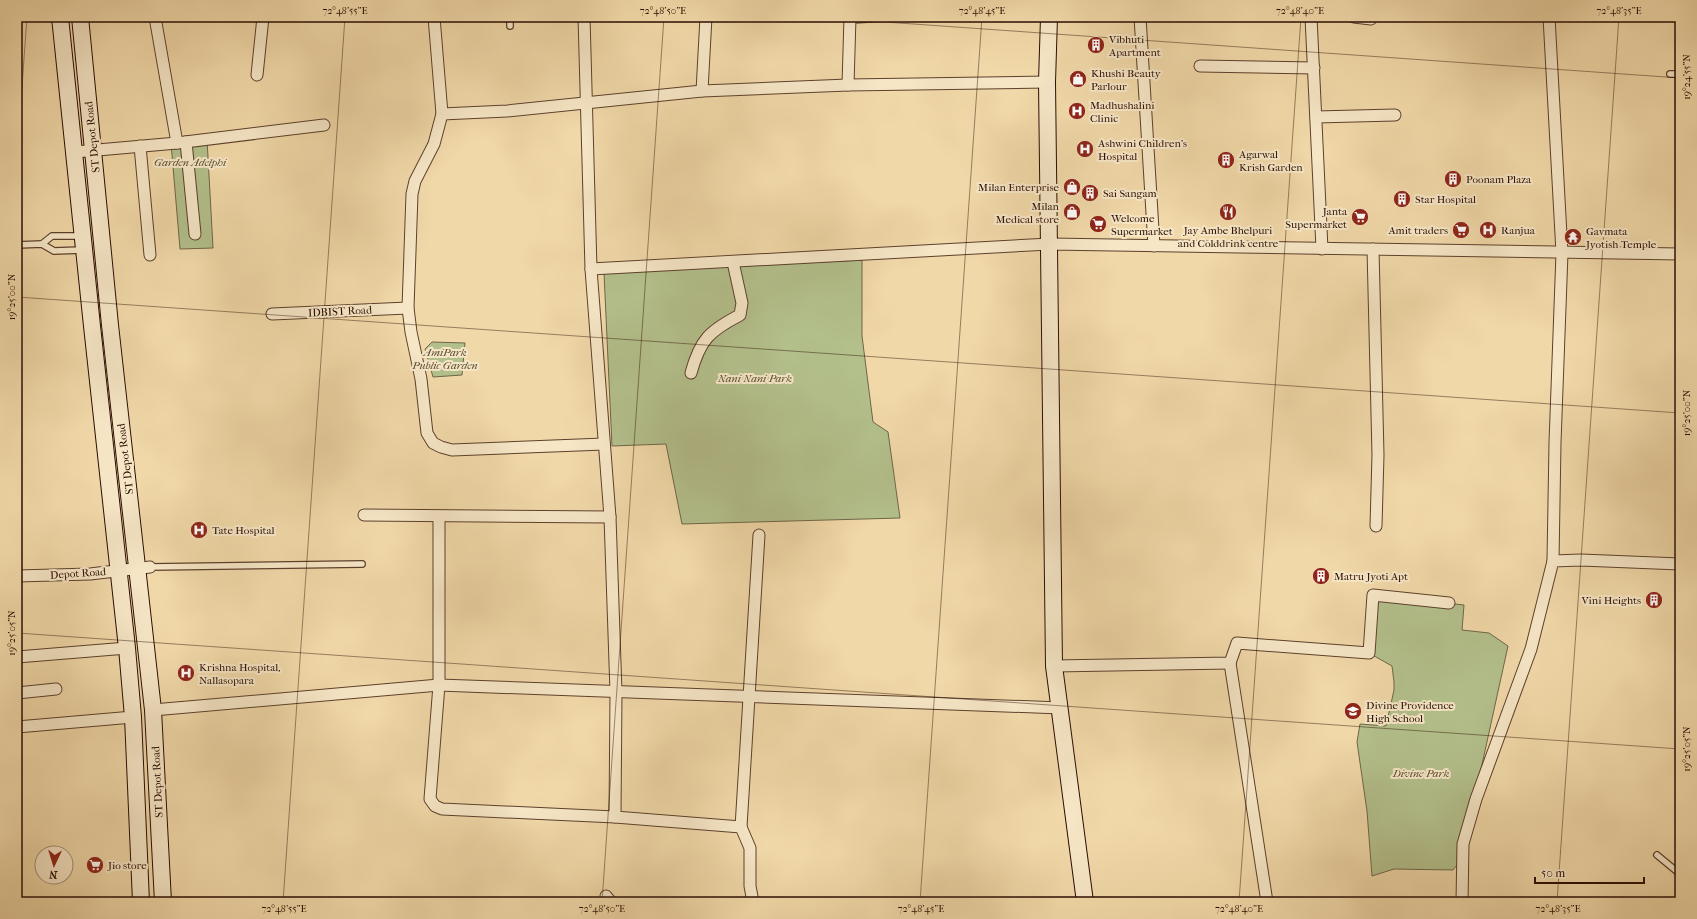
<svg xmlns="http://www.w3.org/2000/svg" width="1697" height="919" viewBox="0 0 1697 919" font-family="'IM FELL French Canon',serif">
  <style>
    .green { fill: #b3c08c; stroke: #6e6648 }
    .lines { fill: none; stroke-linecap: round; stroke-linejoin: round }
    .lane-casing { stroke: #5c402c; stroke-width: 8 }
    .street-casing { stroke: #5c402c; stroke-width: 13 }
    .secondary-casing { stroke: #2a0d03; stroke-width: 18 }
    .lane { stroke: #f6e6c6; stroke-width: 5.5 }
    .street { stroke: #f6e6c6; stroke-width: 11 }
    .secondary { stroke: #f6e6c6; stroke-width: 16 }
    .ticks { fill: none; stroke: #2a0d03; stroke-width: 1; stroke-opacity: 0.45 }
    .labels { text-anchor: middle; stroke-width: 4; stroke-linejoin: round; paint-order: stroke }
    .poi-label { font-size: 11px; fill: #2a0d03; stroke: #f6e6c6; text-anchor: start }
    .street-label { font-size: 11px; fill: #2a0d03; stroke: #f6e6c6 }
    .park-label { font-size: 11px; font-style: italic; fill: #5a4c33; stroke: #f6e6c6 }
    .neatline { fill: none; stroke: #2a0d03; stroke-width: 1.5 }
    .ticks-label { font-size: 10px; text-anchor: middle; fill: #2a0d03 }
  </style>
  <rect width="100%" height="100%" fill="#f1d8a8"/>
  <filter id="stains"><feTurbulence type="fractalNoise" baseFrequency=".005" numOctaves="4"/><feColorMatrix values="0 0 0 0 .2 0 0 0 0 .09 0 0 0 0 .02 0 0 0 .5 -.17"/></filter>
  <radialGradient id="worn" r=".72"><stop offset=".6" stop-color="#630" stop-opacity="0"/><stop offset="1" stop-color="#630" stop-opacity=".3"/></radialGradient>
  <g class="green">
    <path d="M207 139 213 248 180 249 171 143Z"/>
    <path d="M862 260V336L873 422 888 432 900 518 682 524 666 444 612 446 604 273Z"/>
    <path d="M432 342 465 343 462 375 433 377 425 349Z"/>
    <path d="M1373 595 1464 605 1462 630 1489 633 1508 646 1461 860 1453 870 1394 869 1372 876 1367 811 1357 742 1360 724 1386 726 1394 690V682L1392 666 1369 653Z"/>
  </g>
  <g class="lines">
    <defs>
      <g id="lane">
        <path d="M510 17V26"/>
        <path d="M850 20 902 17"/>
        <path d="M1670 74H1680"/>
        <path d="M42 244 52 236H81"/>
        <path d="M17 245 42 244 54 251 82 250"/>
        <path d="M150 567 362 564"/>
        <path d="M1657 855 1680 874"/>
      </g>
      <g id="street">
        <path d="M155 17 177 143"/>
        <path d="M434 17 442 114 434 144 415 181 412 194 408 308 411 332 421 379 427 433 433 443 441 447 452 450 604 444"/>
        <path d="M584 17 591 269"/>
        <path d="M1140 17 1154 246"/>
        <path d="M1311 17 1322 249"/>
        <path d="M1354 17 1371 19"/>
        <path d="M1549 17 1562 253 1555 443 1553 561"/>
        <path d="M1200 66 1314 68"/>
        <path d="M257 75 263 17"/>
        <path d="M848 85 850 17"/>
        <path d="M702 91 706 17"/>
        <path d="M442 114 507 111 702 91 848 85 1047 82"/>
        <path d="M1316 117 1395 115"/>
        <path d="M186 142 195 234"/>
        <path d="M140 146 150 255"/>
        <path d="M75 152 177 143 324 125"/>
        <path d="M1373 249 1378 455 1376 526"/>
        <path d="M272 314 408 308"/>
        <path d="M691 373C700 340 709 331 740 315L742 303 733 262"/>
        <path d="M364 515 610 517"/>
        <path d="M439 516V685L430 799 435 806 442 809 615 817 616 692 610 517 591 269 1050 244 1680 254"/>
        <path d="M17 576 90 574 150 567"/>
        <path d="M17 657 127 648"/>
        <path d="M1230 663 1267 902"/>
        <path d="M1054 666 1230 663 1237 643 1369 653 1373 595 1449 603"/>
        <path d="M17 693 56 689"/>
        <path d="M153 710 439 685 1061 708"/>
        <path d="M17 727 133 717"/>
        <path d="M615 817 741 827 759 535"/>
        <path d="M741 827 750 848V886L753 902"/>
        <path d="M606 896 611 902"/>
        <path d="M1462 902 1463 844 1476 799 1531 649 1553 561 1581 560 1680 564"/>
      </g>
      <g id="secondary">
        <path d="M60 17 92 326 127 648 133 717 141 902"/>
        <path d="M80 17 110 325 153 710 163 902"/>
        <path d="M1049 17 1047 82 1054 666 1085 902"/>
      </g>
    </defs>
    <use href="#lane" class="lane-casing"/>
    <use href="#street" class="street-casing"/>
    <use href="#secondary" class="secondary-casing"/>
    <use href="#lane" class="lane"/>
    <use href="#street" class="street"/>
    <use href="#secondary" class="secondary"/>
  </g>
  <path class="ticks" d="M814 17 1680 78M17 156 27 17M17 297 1680 413M17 633 1680 749M283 902 345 17M602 902 664 17M920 902 982 17M1239 902 1301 17M1557 902 1619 17"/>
  <defs>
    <symbol id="building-disc" viewBox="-11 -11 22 22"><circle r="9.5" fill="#8f2418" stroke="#f6e6c6"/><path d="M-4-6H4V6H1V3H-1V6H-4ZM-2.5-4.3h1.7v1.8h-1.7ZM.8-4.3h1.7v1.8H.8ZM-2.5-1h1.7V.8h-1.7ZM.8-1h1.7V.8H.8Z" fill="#fff"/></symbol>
    <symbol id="shop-disc" viewBox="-11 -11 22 22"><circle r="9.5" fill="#8f2418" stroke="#f6e6c6"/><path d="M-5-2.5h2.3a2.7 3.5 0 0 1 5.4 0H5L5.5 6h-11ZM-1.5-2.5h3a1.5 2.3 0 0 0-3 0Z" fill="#fff"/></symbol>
    <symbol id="hospital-disc" viewBox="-11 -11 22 22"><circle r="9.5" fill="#8f2418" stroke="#f6e6c6"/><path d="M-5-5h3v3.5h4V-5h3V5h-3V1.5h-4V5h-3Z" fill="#fff"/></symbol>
    <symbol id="restaurant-disc" viewBox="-11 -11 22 22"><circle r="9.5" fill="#8f2418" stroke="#f6e6c6"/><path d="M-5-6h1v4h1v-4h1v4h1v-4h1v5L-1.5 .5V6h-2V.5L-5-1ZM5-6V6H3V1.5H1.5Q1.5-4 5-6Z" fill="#fff"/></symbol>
    <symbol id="supermarket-disc" viewBox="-11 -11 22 22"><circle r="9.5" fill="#8f2418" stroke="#f6e6c6"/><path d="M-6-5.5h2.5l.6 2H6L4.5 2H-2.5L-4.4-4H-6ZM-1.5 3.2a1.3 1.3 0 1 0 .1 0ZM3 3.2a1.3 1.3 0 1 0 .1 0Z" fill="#fff"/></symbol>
    <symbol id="temple-disc" viewBox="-11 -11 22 22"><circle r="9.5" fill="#8f2418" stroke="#f6e6c6"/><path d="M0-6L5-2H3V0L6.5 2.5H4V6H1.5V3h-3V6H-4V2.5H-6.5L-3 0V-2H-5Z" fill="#fff"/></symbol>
    <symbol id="school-disc" viewBox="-11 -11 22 22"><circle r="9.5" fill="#8f2418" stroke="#f6e6c6"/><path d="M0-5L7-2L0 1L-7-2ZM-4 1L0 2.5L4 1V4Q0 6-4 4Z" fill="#fff"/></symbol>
  </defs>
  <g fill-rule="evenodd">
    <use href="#building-disc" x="1086" y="35" width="20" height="20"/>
    <use href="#shop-disc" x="1068" y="69" width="20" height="20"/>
    <use href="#hospital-disc" x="1067" y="101" width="20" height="20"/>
    <use href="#hospital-disc" x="1075" y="139" width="20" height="20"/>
    <use href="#building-disc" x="1216" y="150" width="20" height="20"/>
    <use href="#building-disc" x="1443" y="169" width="20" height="20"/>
    <use href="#shop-disc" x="1062" y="177" width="20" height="20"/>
    <use href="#building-disc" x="1080" y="183" width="20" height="20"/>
    <use href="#building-disc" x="1392" y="189" width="20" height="20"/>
    <use href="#shop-disc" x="1062" y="202" width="20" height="20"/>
    <use href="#restaurant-disc" x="1218" y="202" width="20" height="20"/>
    <use href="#supermarket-disc" x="1350" y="207" width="20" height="20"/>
    <use href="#supermarket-disc" x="1088" y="214" width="20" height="20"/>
    <use href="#supermarket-disc" x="1451" y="220" width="20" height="20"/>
    <use href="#hospital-disc" x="1478" y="220" width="20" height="20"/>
    <use href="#temple-disc" x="1563" y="227" width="20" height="20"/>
    <use href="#hospital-disc" x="189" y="520" width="20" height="20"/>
    <use href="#building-disc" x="1311" y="566" width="20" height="20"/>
    <use href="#building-disc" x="1644" y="590" width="20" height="20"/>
    <use href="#hospital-disc" x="176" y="663" width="20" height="20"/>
    <use href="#school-disc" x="1343" y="701" width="20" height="20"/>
    <use href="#supermarket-disc" x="85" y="855" width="20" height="20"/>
  </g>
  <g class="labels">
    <g class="poi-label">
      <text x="1109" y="43">Vibhuti<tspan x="1109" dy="13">Apartment</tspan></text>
      <text x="1091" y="77">Khushi Beauty<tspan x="1091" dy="13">Parlour</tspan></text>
      <text x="1090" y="109">Madhushalini<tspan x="1090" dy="13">Clinic</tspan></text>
      <text x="1098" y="147">Ashwini Children's<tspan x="1098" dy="13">Hospital</tspan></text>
      <text x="1239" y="158">Agarwal<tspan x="1239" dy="13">Krish Garden</tspan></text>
      <text x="1466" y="183">Poonam Plaza</text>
      <text x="1059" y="191" text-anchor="end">Milan Enterprise</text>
      <text x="1103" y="197">Sai Sangam</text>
      <text x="1415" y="203">Star Hospital</text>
      <text x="1059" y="210" text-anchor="end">Milan<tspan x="1059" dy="13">Medical store</tspan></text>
      <text x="1347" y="215" text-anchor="end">Janta<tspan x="1347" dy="13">Supermarket</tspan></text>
      <text x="1111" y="222">Welcome<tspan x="1111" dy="13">Supermarket</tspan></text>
      <text x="1228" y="234" text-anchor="middle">Jay Ambe Bhelpuri<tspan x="1228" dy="13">and Colddrink centre</tspan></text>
      <text x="1448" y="234" text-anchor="end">Amit traders</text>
      <text x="1501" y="234">Ranjua</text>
      <text x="1586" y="235">Gavmata<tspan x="1586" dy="13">Jyotish Temple</tspan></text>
      <text x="212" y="534">Tate Hospital</text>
      <text x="1334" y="580">Matru Jyoti Apt</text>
      <text x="1641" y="604" text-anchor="end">Vini Heights</text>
      <text x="199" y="671">Krishna Hospital,<tspan x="199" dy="13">Nallasopara</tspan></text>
      <text x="1366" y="709">Divine Providence<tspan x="1366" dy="13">High School</tspan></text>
      <text x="108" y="869">Jio store</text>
    </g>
    <g class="street-label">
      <text transform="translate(92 137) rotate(-96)" y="4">ST Depot Road</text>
      <text transform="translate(340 311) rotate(-3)" y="4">IDBIST Road</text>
      <text transform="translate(125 459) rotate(-97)" y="4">ST Depot Road</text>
      <text transform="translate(78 573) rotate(-4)" y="4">Depot Road</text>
      <text transform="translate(157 782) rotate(-93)" y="4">ST Depot Road</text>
    </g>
    <g class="park-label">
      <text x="190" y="166">Garden Adelphi</text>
      <text x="445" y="356">AmiPark<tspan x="445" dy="13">Public Garden</tspan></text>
      <text x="755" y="382">Nani Nani Park</text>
      <text x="1421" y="777">Divine Park</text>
    </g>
  </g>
  <rect width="1697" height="919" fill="none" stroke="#f1d8a8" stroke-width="44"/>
  <g transform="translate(54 865) rotate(184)"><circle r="19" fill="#f6e6c6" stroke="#a48f78"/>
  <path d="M0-3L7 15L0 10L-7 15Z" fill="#8f2418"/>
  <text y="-6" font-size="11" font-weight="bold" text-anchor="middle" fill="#2a0d03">N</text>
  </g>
  <path d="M1535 877v6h109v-6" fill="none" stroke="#2a0d03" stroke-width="2"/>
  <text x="1541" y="877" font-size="12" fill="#2a0d03" stroke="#f6e6c6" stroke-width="3" paint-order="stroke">50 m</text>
  <rect x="22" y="22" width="1653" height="875" class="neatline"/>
  <g class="ticks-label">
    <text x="345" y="14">72°48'55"E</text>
    <text x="663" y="14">72°48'50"E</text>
    <text x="982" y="14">72°48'45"E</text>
    <text x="1300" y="14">72°48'40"E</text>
    <text x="1619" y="14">72°48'35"E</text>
    <text transform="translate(1686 77) rotate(-90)" y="4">19°24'55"N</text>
    <text transform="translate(11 297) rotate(-90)" y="4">19°25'00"N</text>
    <text transform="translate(1686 413) rotate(-90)" y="4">19°25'00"N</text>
    <text transform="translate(11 633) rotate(-90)" y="4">19°25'05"N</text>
    <text transform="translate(1686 749) rotate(-90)" y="4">19°25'05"N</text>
    <text x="284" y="912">72°48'55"E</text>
    <text x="602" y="912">72°48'50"E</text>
    <text x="921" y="912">72°48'45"E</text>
    <text x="1239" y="912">72°48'40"E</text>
    <text x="1558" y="912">72°48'35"E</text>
  </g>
  <rect width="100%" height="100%" filter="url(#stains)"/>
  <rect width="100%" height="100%" fill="url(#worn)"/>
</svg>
